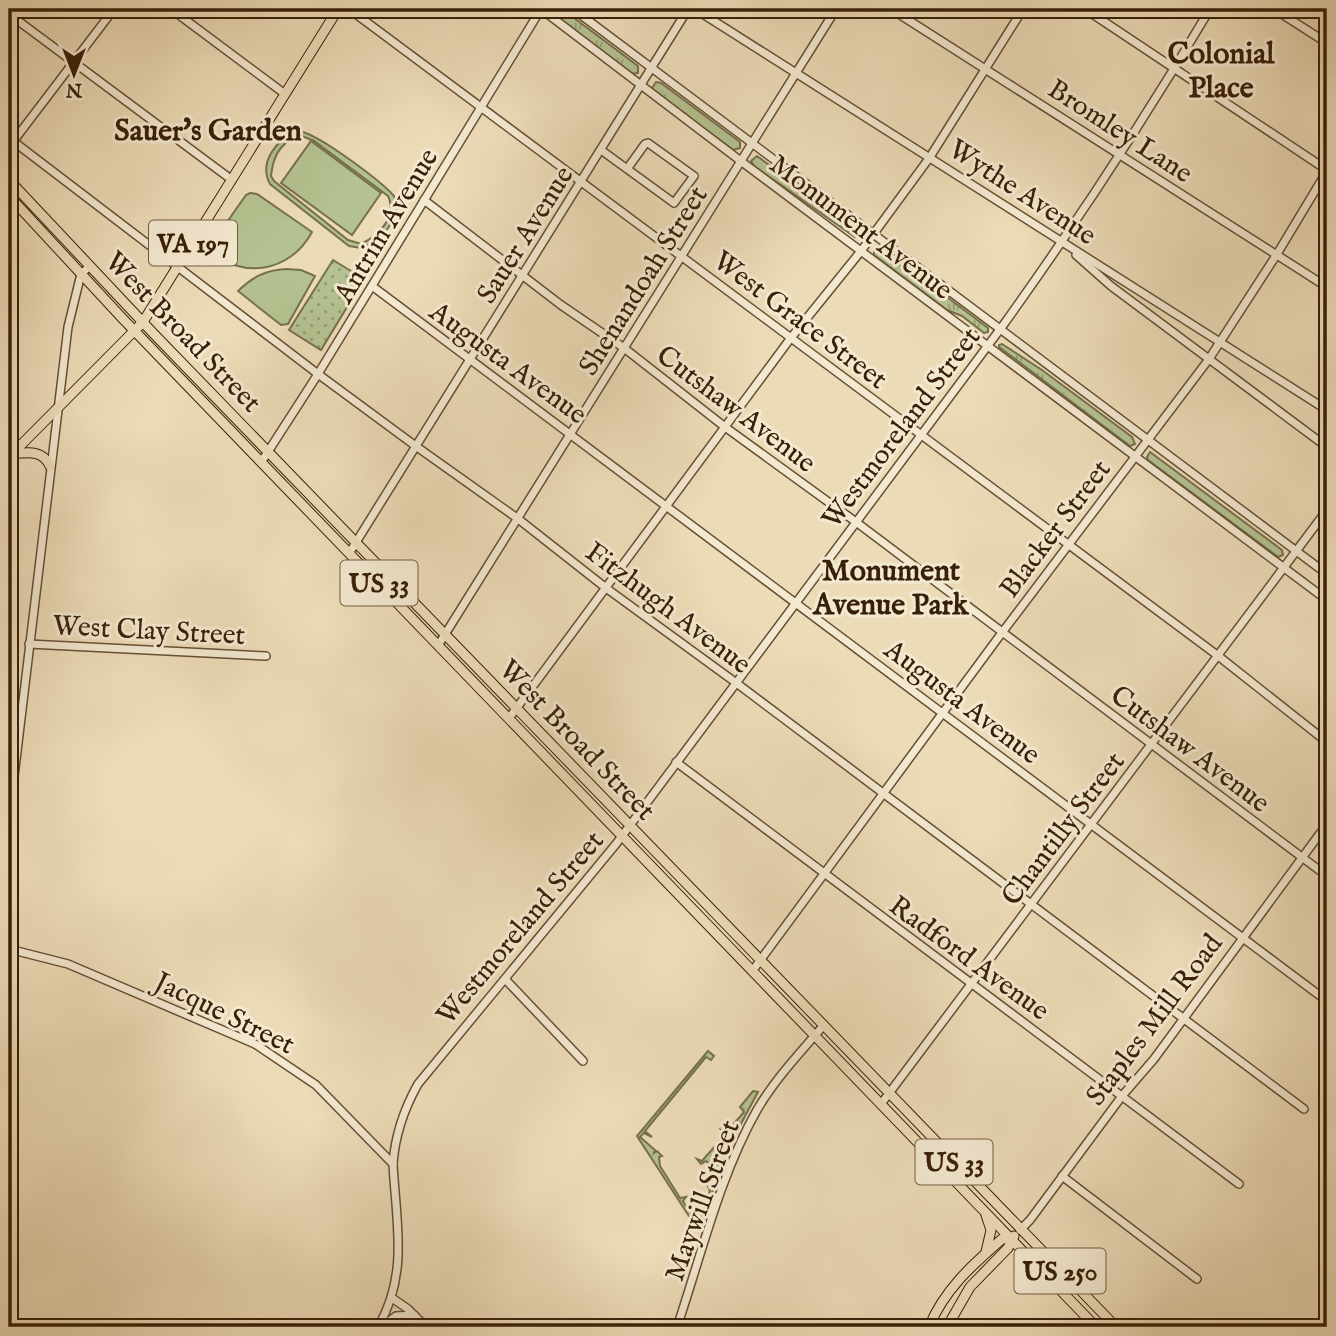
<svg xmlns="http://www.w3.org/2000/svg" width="1336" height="1336" viewBox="0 0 1336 1336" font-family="'IM FELL English',serif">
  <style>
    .grass { fill: url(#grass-tufts); stroke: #76704c; stroke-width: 2 }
    .park { fill: url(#park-dots); stroke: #76704c; stroke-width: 2 }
    .garden { fill: #b4c190; stroke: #76704c; stroke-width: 2; fill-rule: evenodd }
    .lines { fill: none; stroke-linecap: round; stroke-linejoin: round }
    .minor-casing { stroke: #654f34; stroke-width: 10 }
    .major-casing { stroke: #382008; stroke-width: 11 }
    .minor { stroke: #f3e8d0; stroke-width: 7 }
    .major { stroke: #ecdbb7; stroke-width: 9 }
    .labels { text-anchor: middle; stroke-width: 6; stroke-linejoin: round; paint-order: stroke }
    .shield { fill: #f3e8d0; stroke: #705c44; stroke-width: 2 }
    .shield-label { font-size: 26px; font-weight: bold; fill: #382008 }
    .street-label { font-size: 28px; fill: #382008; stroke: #f3e8d0 }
    .neighbourhood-label { font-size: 30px; font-weight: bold; fill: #382008; stroke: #f3e8d0 }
  </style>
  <defs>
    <pattern id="grass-tufts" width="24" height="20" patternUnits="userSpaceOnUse" patternTransform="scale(1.75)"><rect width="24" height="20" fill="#b4c190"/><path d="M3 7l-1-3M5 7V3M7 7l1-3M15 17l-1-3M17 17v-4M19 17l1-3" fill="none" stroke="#939c74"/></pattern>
    <pattern id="park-dots" width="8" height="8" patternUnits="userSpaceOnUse" patternTransform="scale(1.75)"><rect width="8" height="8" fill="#b4c190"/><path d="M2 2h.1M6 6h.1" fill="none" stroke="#939c74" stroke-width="1.8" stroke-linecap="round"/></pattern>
  </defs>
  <rect width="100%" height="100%" fill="#ecdbb7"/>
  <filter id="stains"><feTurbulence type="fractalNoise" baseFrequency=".00286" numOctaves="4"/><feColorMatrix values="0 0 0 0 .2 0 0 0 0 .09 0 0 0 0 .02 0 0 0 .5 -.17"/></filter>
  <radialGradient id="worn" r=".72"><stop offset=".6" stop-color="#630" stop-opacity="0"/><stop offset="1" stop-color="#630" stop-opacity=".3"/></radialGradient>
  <g class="grass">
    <path d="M555 9H562L638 66V73L631 74 554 15Z"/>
    <path d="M656 82 661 83 740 142V148L733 150 655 92 652 88Z"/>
    <path d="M757 156 860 232V235L855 237 754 166 751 161Z"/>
    <path d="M874 250H879L900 265 915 273 988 328V332L984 333 962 316 947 310 874 255Z"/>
    <path d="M1002 344 1042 370 1132 437 1135 444 1130 446 999 347V345Z"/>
    <path d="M1150 452 1282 550 1283 555 1278 557 1148 460 1147 457Z"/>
    <path d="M708 1051 714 1056 711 1060 706 1057 645 1131 652 1137 644 1133 640 1137 655 1150 654 1153 657 1151 662 1156 659 1157 660 1166 680 1198 686 1197 683 1201 688 1210 692 1209 691 1214 694 1217 701 1216 703 1212 697 1213 699 1209 704 1210 710 1190 707 1185 714 1187 701 1226 689 1216 637 1136Z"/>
    <path d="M753 1091 758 1092 729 1146 718 1175 710 1172 712 1166 706 1161 701 1164 697 1159 702 1161 724 1136 721 1130 726 1133 744 1112 740 1107Z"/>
  </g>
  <path class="park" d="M333 260 364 279 321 350 289 330Z"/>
  <g class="garden">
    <path d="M298 131C316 132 381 181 394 196 402 219 381 241 361 248L349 246 270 184C258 162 277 139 298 131ZM296 136H302L314 141 388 196C398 217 378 236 361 244L348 240 274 181 271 176C273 157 279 145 296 136Z"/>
    <path d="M311 141 381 193 352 235 281 183Z"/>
    <path d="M250 193 257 194 312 232C290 273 241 280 208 249L246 195Z"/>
    <path d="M286 269 301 270 315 276 288 324 281 325 238 291C252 277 266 270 286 269Z"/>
  </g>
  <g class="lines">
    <defs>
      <g id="minor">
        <path d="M171 9 285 94"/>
        <path d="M349 9 1217 655 1327 742"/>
        <path d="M541 9 746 165 1327 600"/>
        <path d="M573 9 1327 574"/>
        <path d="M695 9 1327 410"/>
        <path d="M891 9 1327 287"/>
        <path d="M1085 9 1327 170"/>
        <path d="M1274 9 1327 43"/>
        <path d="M9 14 232 180"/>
        <path d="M9 138 318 374 417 447 517 518 606 588 735 682 1304 1109"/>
        <path d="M9 147 114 9"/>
        <path d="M601 150 674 203 694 176 648 143 645 144 627 169"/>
        <path d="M424 200 561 305 624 348 725 427 856 522 1327 876"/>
        <path d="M1076 255 1111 286 1327 447"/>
        <path d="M372 286 1327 1001"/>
        <path d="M262 461 318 374 541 9"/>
        <path d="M350 552 688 9"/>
        <path d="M29 644 266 656"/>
        <path d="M439 644 836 9"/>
        <path d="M510 717 790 339 861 251 930 157 1023 9"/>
        <path d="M676 762 1239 1184"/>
        <path d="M9 818 68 327 81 274 90 266"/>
        <path d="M9 949 68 964 255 1044 316 1085 393 1164"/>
        <path d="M753 970 998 638 1209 359 1277 254 1327 171"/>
        <path d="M505 979 583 1061"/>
        <path d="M881 1104 1327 510"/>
        <path d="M1062 1176 1197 1279"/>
        <path d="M1020 1230 1030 1220 1122 1096 1154 1059 1327 824"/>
        <path d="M392 1298 408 1309 426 1327"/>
        <path d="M378 1327C409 1274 396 1222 393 1164 395 1135 404 1109 418 1084L616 844 1004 324C1077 222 1146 117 1210 9"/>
        <path d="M381 1327 396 1316 414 1315"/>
        <path d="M677 1327C701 1256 720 1175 757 1110 775 1079 800 1053 823 1026"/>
      </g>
      <g id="major">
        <path d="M9 180 153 333 1116 1327"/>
        <path d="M9 196 123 319 1096 1327"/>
        <path d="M13 454C29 452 43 450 50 466"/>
        <path d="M9 457 143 322 338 9"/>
        <path d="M986 1252 991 1230 986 1215"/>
        <path d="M929 1327C944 1290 972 1265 1002 1239L1012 1238"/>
        <path d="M947 1327 970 1287 1008 1248 1014 1236"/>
      </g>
    </defs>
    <use href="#minor" class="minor-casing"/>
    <use href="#major" class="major-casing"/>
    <use href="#minor" class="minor"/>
    <use href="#major" class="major"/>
  </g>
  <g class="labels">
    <g class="shield">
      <rect x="149" y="220.5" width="88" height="45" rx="5"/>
      <rect x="340.5" y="560.5" width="77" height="45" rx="5"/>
      <rect x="915.5" y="1139.5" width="77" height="45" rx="5"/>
      <rect x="1014.5" y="1248.5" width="91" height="45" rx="5"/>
    </g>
    <g class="shield-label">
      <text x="193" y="252">VA 197</text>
      <text x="379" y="592">US 33</text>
      <text x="954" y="1171">US 33</text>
      <text x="1060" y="1280">US 250</text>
    </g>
    <g class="street-label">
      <text transform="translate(1121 130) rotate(33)" y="10">Bromley Lane</text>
      <text transform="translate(1023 191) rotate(33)" y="10">Wythe Avenue</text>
      <text transform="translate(385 225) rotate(-59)" y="10">Antrim Avenue</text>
      <text transform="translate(862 226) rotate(37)" y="10">Monument Avenue</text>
      <text transform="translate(524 234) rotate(-58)" y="10">Sauer Avenue</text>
      <text transform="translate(642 280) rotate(-58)" y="10">Shenandoah Street</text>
      <text transform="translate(801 319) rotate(37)" y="10">West Grace Street</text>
      <text transform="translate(184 331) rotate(46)" y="10">West Broad Street</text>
      <text transform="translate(509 362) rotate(36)" y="10">Augusta Avenue</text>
      <text transform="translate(737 408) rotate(37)" y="10">Cutshaw Avenue</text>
      <text transform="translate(900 427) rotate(-53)" y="10">Westmoreland Street</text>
      <text transform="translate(1054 528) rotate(-53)" y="10">Blacker Street</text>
      <text transform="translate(669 607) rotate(37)" y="10">Fitzhugh Avenue</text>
      <text transform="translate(149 629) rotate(3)" y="10">West Clay Street</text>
      <text transform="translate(963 701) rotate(37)" y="10">Augusta Avenue</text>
      <text transform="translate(578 739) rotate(46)" y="10">West Broad Street</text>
      <text transform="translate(1191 748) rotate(37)" y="10">Cutshaw Avenue</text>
      <text transform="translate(1062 828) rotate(-53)" y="10">Chantilly Street</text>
      <text transform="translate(519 927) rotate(-50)" y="10">Westmoreland Street</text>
      <text transform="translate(970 957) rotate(36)" y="10">Radford Avenue</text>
      <text transform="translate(225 1012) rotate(26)" y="10">Jacque Street</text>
      <text transform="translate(1153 1019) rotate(-53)" y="10">Staples Mill Road</text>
      <text transform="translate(701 1200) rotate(-70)" y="10">Maywill Street</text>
    </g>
    <g class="neighbourhood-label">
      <text x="1221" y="63">Colonial<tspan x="1221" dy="34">Place</tspan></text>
      <text x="208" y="140">Sauer's Garden</text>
      <text x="891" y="580">Monument<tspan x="891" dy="34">Avenue Park</tspan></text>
    </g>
  </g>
  <rect width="1336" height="1336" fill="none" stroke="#ecdbb7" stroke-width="35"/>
  <rect x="10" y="10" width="1315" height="1315" fill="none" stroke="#382008" stroke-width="3.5"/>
  <rect x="18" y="18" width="1301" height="1301" fill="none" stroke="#382008" stroke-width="2"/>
  <g transform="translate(74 74) rotate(180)" stroke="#f3e8d0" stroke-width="5" paint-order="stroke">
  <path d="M0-5L12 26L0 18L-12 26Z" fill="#382008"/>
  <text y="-10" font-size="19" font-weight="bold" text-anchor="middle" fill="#382008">N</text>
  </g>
  <rect width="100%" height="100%" filter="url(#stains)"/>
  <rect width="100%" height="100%" fill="url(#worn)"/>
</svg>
